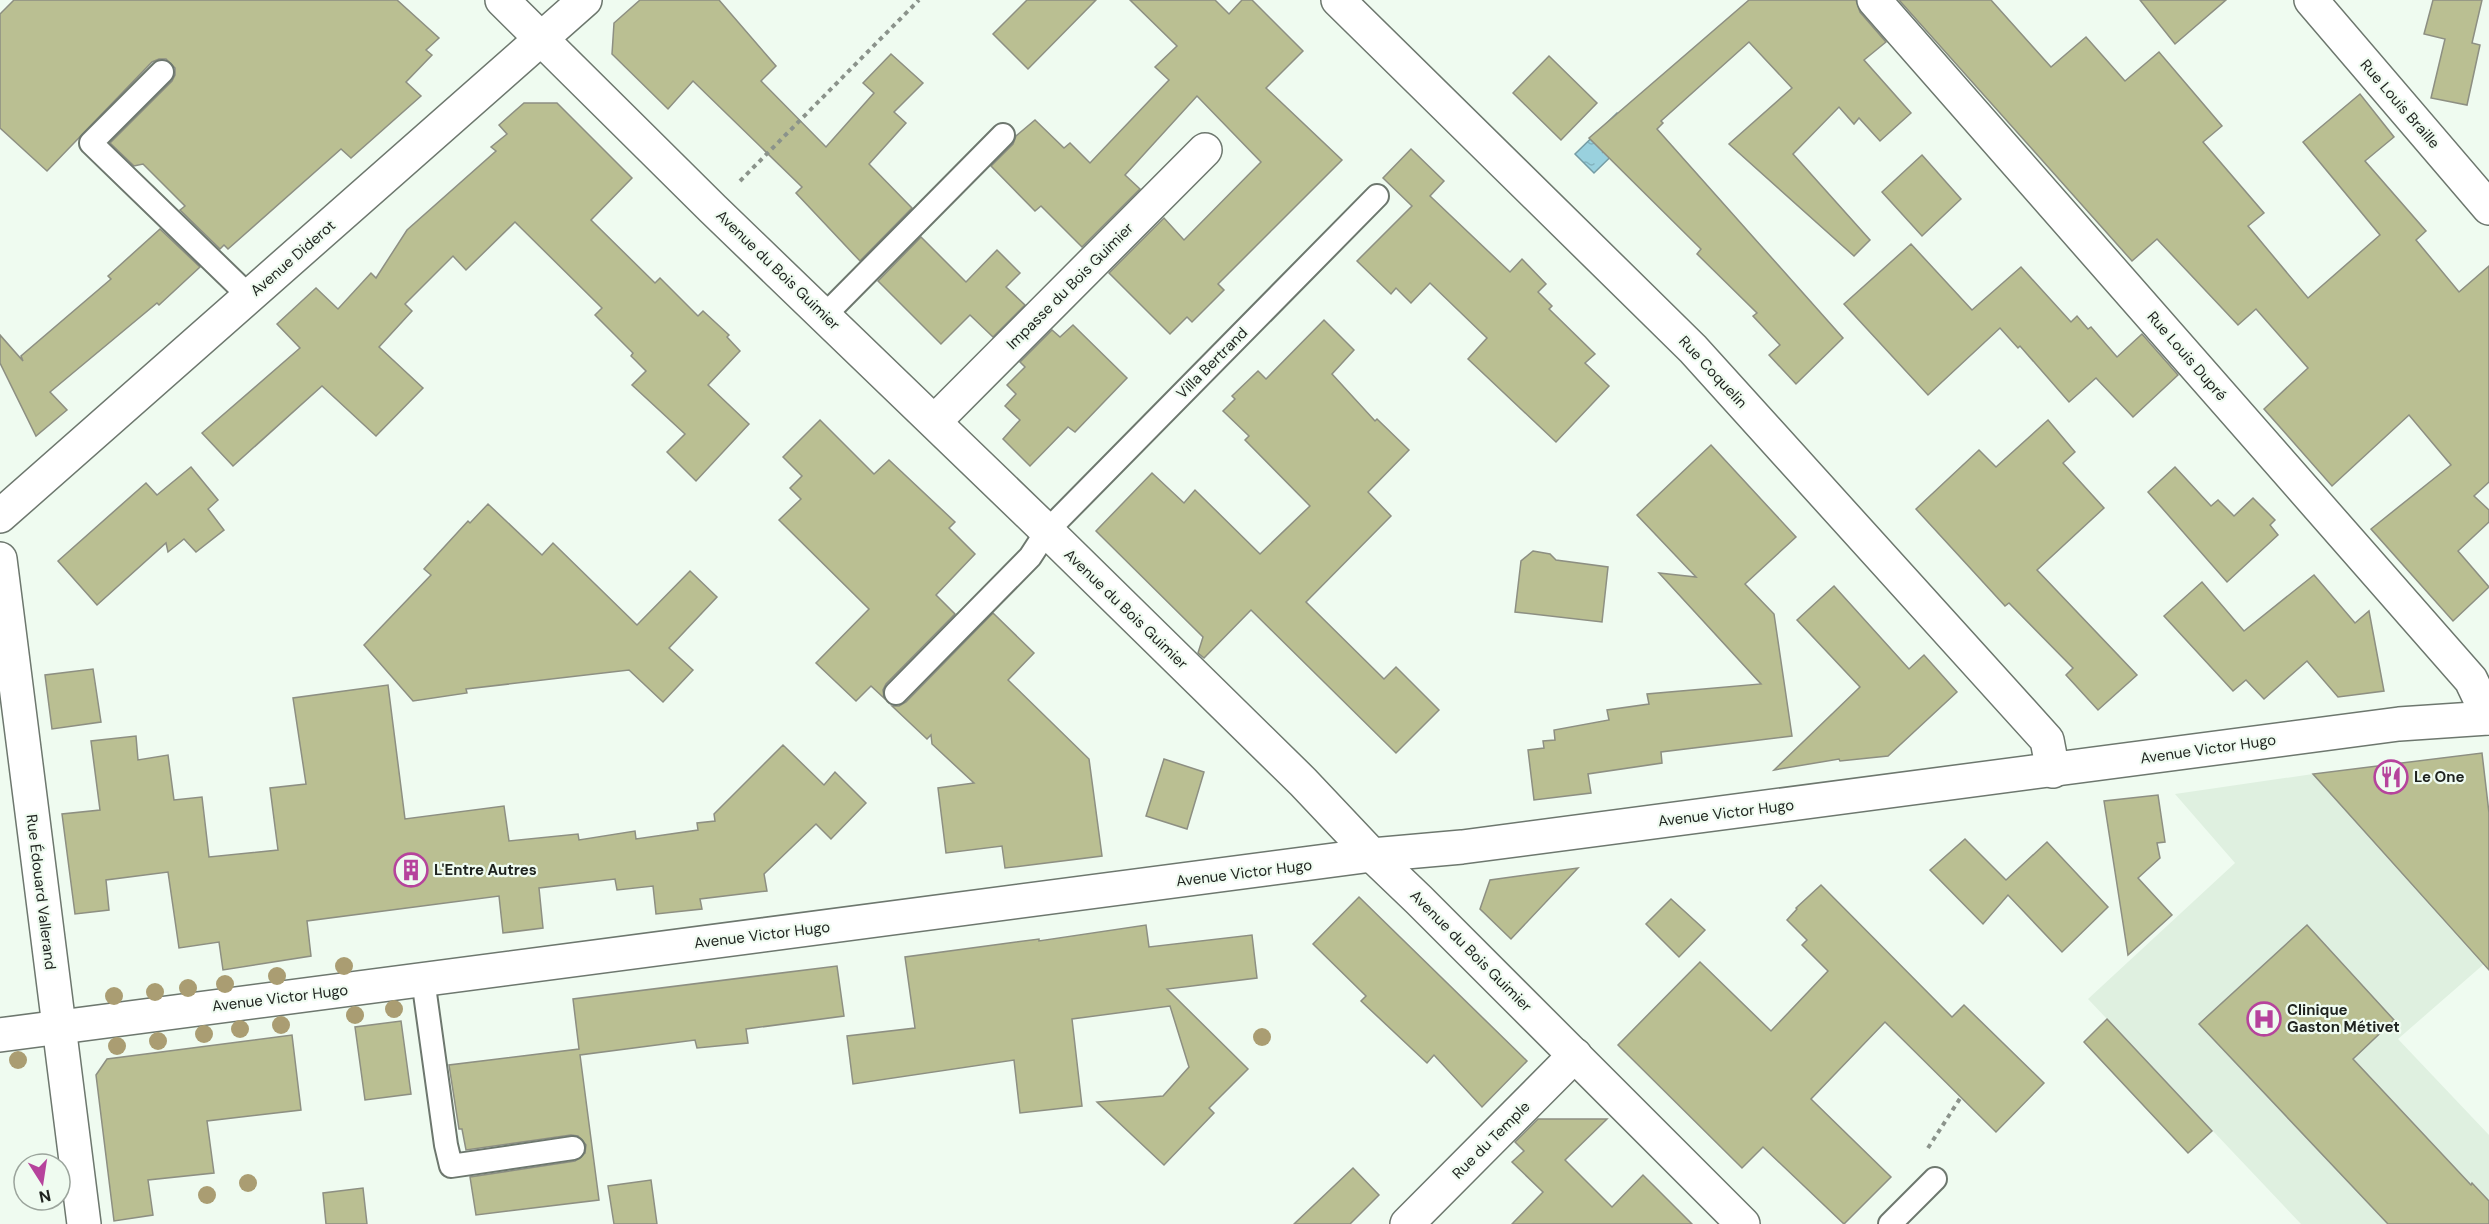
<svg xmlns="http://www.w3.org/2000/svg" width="2489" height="1224" viewBox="0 0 2489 1224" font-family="'DM Sans',sans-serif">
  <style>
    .built { fill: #dff0e0 }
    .water { fill: url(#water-ripples); stroke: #749ca4; stroke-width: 1.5 }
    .building { fill: #babf92; stroke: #8d8f82; stroke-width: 1.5 }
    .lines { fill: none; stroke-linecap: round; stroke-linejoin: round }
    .lane-casing { stroke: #6d776e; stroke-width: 26 }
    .street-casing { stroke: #6d776e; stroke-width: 36 }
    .secondary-casing { stroke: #6d776e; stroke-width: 36 }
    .path { stroke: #8b938b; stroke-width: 4; stroke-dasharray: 4.5 4.5; stroke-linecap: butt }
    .lane { stroke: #fff; stroke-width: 22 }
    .street { stroke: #fff; stroke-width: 33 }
    .secondary { stroke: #fff; stroke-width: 33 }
    .tree { fill: #aa9d72 }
    .labels { text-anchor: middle; stroke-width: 4.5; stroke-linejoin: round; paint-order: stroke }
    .street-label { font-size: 15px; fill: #1e221e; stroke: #effbf0 }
    .poi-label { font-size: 15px; font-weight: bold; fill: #1e221e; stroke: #effbf0; text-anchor: start }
  </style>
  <defs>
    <pattern id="water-ripples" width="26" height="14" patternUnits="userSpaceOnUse" patternTransform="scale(1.5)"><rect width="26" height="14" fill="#99d1de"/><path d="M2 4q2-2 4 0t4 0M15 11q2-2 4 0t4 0" fill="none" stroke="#83b3be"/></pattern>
  </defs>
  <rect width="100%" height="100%" fill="#effbf0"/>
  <path class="built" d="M2313 774 2484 964 2398 1039 2489 1135V1224H2301L2088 999 2235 863 2175 794Z"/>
  <path class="water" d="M1617 113 1636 132 1594 173 1575 154Z"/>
  <g class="building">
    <path d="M14 0H397L439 38 426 50 432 55 406 82 421 96 351 158 341 149 228 249 224 245 220 249 180 210 185 206 143 164 134 166 110 143 172 81 175 75V68L166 59H159L152 62 47 171 0 128V14Z"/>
    <path d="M640 0H719L776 66 761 81 826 147 874 93 863 83 891 54 923 83 894 112 906 123 869 164 912 208 860 261 796 193 802 187 693 81 668 109 612 54 614 23Z"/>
    <path d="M1027 0H1096L1028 69 993 34Z"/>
    <path d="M1130 0H1215L1229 14 1242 0H1252L1303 51 1266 88 1342 160 1218 284 1224 290 1192 322 1187 317 1170 334 1109 273 1164 218 1184 240 1261 162 1197 96 1125 175 1140 189 1082 247 1041 206 1035 211 991 166 1013 144 1016 136 1035 120 1064 148 1070 143 1090 163 1169 80 1155 67 1177 46Z"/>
    <path d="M1749 0H1856L1860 12 1886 42 1864 60 1911 113 1880 141 1859 118 1854 124 1839 107 1793 154 1870 240 1854 256 1729 144 1792 88 1749 42 1661 121 1663 123 1657 129 1843 338 1796 384 1769 355 1780 345 1753 316 1757 313 1697 254 1701 249 1589 138Z"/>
    <path d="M1899 0H1991L2051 67 2086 37 2125 81 2159 52 2222 126 2203 142 2264 213 2248 226 2308 298 2380 235 2303 142 2360 94 2394 137 2365 161 2426 231 2416 240 2459 292 2489 266V482L2474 496 2489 510V522L2458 551 2489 587 2453 621 2371 529 2451 465 2409 415 2332 486 2264 409 2308 368 2256 309 2238 325 2157 239 2132 261Z"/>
    <path d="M2140 0H2226L2175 44Z"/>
    <path d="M2433 0H2482L2472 43 2480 45 2467 105 2431 98 2445 39 2424 34Z"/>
    <path d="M1549 56 1597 103 1561 140 1513 93Z"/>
    <path d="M524 103H557L632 178 591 220 655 283 660 278 698 316 703 311 729 335 727 337 740 351 708 385 749 424 696 481 667 452 685 434 632 385 646 371 631 356 633 353 595 315 602 308 515 222 466 270 453 256 405 304 412 311 379 347 423 388 376 436 322 386 233 466 202 433 300 348 277 324 316 288 338 309 371 273 376 278 407 230 496 151 491 147 507 134 499 125Z"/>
    <path d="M1411 149 1444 181 1430 196 1510 272 1522 259 1546 284 1538 292 1552 306 1549 309 1595 354 1585 363 1609 386 1556 442 1468 359 1487 338 1430 283 1411 303 1396 288 1391 294 1357 261 1412 206 1383 178Z"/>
    <path d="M1922 155 1961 199 1922 236 1882 192Z"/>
    <path d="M160 229 200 267 159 305 157 303 50 392 67 410 36 436 0 363V335L23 361 21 356 111 279 108 276Z"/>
    <path d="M921 237 966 282 997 250 1020 273 1006 287 1025 305 993 337 970 315 941 344 878 281Z"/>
    <path d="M1911 244 1972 310 2021 267 2071 322 2077 316 2088 329 2091 327 2117 357 2142 334 2178 375 2133 417 2096 378 2069 402 2020 346 2018 348 2000 328 1928 395 1844 304Z"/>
    <path d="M1324 320 1354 350 1332 374 1375 421 1377 419 1409 450 1368 492 1391 516 1306 602 1384 679 1396 667 1439 710 1396 753 1251 610 1204 658 1198 653 1203 637 1096 531 1152 473 1184 503 1195 490 1260 554 1310 506 1245 440 1249 436 1223 411 1235 399 1232 396 1258 371 1266 379Z"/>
    <path d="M1073 325 1127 378 1075 432 1068 427 1030 466 1003 439 1020 420 1005 406 1016 394 1007 385 1025 367 1020 362 1052 330 1060 337Z"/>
    <path d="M820 420 874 474 889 460 955 522 949 528 975 554 936 595 955 614 886 684 883 690 884 698 871 686 856 701 816 663 869 609 779 520 801 499 790 488 802 476 783 457Z"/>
    <path d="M2048 420 2075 452 2063 463 2104 508 2037 570 2137 675 2098 710 2066 675 2073 668 2009 603 2005 606 1916 509 1979 450 1996 467Z"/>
    <path d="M1711 445 1796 537 1745 584 1774 614 1792 736 1661 752 1662 763 1588 774 1591 793 1534 800 1528 750 1544 748 1543 741 1555 740 1554 730 1609 720 1607 710 1649 704 1647 694 1761 684 1659 573 1696 577 1637 515Z"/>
    <path d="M191 467 218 500 208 509 224 530 196 552 184 539 168 552 166 543 97 605 58 561 146 483 157 495Z"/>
    <path d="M2175 467 2211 506 2218 500 2234 516 2253 498 2275 520 2270 525 2278 535 2227 582 2148 492Z"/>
    <path d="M488 504 542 555 553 543 637 625 690 571 717 597 669 648 693 670 663 702 629 670 466 689 467 693 413 701 364 645 431 575 424 569 468 521 470 523Z"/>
    <path d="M1533 551 1550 554 1556 560 1608 567 1602 622 1515 612 1521 561Z"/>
    <path d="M2314 575 2355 623 2369 611 2384 691 2338 697 2307 661 2264 699 2246 680 2233 691 2164 616 2202 582 2244 631Z"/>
    <path d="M1834 586 1909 669 1924 655 1957 692 1888 756 1840 761 1839 759 1774 770 1860 687 1797 620Z"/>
    <path d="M993 613 1034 653 1008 680 1089 759 1102 856 1005 868 1002 846 946 853 938 788 974 783 932 744 931 735 927 739 892 706H899L906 702Z"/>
    <path d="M93 669 101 722 52 729 45 675Z"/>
    <path d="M388 685 405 819 504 806 509 841 578 834 579 840 635 831 636 839 698 830 697 823 715 821 714 814 783 745 824 785 835 772 866 803 831 839 816 824 764 874 767 891 700 899 702 909 656 914 653 886 617 890 615 879 539 888 543 928 503 933 499 896 307 921 311 956 223 970 219 942 179 948 168 872 106 880 109 910 75 914 62 814 100 810 91 741 136 736 138 760 168 755 174 800 202 797 209 857 278 850 270 788 306 784 293 698Z"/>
    <path d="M2482 753 2489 813V970L2313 774Z"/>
    <path d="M1164 759 1204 772 1187 829 1146 816Z"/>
    <path d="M2158 795 2165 842 2157 843 2160 858 2138 878 2172 915 2128 955 2104 801Z"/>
    <path d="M1965 839 2006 880 2047 842 2108 907 2062 952 2008 895 1983 924 1930 870Z"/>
    <path d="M1578 868 1511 939 1480 909 1490 880Z"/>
    <path d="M1821 885 1952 1017 1964 1005 2044 1083 1996 1132 1885 1022 1811 1099 1891 1177 1844 1224 1763 1147 1742 1168 1618 1045 1700 962 1771 1031 1828 971 1802 945 1807 940 1787 920 1797 909 1796 908Z"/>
    <path d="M1359 897 1527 1061 1482 1107 1434 1055 1427 1063 1361 1001 1366 996 1313 944Z"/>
    <path d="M1671 899 1705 930 1679 957 1646 924Z"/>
    <path d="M1146 925 1149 947 1252 935 1257 978 1167 989 1248 1069 1209 1108 1214 1113 1164 1165 1097 1102 1163 1096 1189 1067 1170 1006 1072 1019 1082 1106 1020 1113 1014 1060 853 1084 847 1036 915 1028 905 957 1039 939V941Z"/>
    <path d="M2307 925 2394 1020 2353 1059 2471 1185 2472 1183 2489 1201V1224H2388L2199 1024Z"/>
    <path d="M837 966 844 1016 746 1029 748 1043 697 1048 695 1040 580 1055 599 1200 476 1215 470 1177 575 1161 585 1153 586 1145 578 1136 571 1135 466 1150 462 1129H459L449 1065 579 1049 573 999Z"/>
    <path d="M2107 1019 2212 1131 2188 1153 2084 1042Z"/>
    <path d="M401 1021 411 1094 365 1100 355 1027Z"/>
    <path d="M292 1035 301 1110 207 1121 214 1173 148 1180 153 1215 114 1221 96 1075 107 1059Z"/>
    <path d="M1538 1119H1607L1565 1160 1612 1207 1643 1175 1692 1224H1512L1543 1192 1512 1162 1524 1151 1515 1142Z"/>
    <path d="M1353 1168 1379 1195 1350 1224H1294Z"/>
    <path d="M651 1180 657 1224H614L608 1186Z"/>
    <path d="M363 1188 367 1224H326L323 1193Z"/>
  </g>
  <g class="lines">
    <defs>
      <g id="lane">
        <path d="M162 72 91 143 249 296"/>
        <path d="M825 315 1003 135"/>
        <path d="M896 693 1030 557 1047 531 1377 196"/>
        <path d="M423 979 446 1145 451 1166 573 1148"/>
        <path d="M1890 1224 1935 1179"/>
      </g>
      <g id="street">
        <path d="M1338 0 1693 349 2047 740 2053 771"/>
        <path d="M1874 0 2471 680 2489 718"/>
        <path d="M2311 0 2489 208"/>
        <path d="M935 421 1205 150"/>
        <path d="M0 516 585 0"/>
        <path d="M0 559 84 1224"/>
        <path d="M1407 1224 1575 1055"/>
      </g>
      <g id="secondary">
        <path d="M502 0 713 209 1047 531 1303 782 1372 855 1419 900 1743 1224"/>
        <path d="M0 1035 1372 855 1462 847 2399 724 2489 718"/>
      </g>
    </defs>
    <use href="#lane" class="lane-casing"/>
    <use href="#street" class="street-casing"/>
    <use href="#secondary" class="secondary-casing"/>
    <g class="path">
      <path d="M740 181 919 0"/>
      <path d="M1928 1148 1961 1097"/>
    </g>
    <use href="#lane" class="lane"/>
    <use href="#street" class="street"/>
    <use href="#secondary" class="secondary"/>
  </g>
  <g class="tree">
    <circle cx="344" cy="966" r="9"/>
    <circle cx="277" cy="976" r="9"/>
    <circle cx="225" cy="984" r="9"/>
    <circle cx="188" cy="988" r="9"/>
    <circle cx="155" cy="992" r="9"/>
    <circle cx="114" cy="996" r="9"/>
    <circle cx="394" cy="1009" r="9"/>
    <circle cx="355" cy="1015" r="9"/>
    <circle cx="281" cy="1025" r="9"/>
    <circle cx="240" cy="1029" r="9"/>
    <circle cx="204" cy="1034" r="9"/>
    <circle cx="1262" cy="1037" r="9"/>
    <circle cx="158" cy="1041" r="9"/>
    <circle cx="117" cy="1046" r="9"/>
    <circle cx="18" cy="1060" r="9"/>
    <circle cx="248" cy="1183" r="9"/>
    <circle cx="207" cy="1195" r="9"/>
  </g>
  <defs>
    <symbol id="restaurant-ring" viewBox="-11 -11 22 22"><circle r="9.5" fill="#effbf0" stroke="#b6439c" stroke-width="1.5"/><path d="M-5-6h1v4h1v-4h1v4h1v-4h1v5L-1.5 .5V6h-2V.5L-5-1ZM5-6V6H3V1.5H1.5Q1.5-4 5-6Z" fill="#b6439c"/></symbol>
    <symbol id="building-ring" viewBox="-11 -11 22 22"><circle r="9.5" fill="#effbf0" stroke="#b6439c" stroke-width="1.5"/><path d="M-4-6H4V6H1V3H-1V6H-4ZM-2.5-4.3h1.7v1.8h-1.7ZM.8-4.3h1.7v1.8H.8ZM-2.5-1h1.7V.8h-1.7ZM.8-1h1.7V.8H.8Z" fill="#b6439c"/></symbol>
    <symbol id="hospital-ring" viewBox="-11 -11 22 22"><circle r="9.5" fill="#effbf0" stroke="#b6439c" stroke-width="1.5"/><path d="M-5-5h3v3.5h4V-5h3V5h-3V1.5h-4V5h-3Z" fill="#b6439c"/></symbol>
  </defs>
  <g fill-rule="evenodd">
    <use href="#restaurant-ring" x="2372" y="758" width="38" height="38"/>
    <use href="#building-ring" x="392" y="851" width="38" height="38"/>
    <use href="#hospital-ring" x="2245" y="1000" width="38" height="38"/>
  </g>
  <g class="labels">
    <g class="street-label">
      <text transform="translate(2400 104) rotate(49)" y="5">Rue Louis Braille</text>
      <text transform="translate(293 258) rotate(-41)" y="5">Avenue Diderot</text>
      <text transform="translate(778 270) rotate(44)" y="5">Avenue du Bois Guimier</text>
      <text transform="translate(1070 286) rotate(-45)" y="5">Impasse du Bois Guimier</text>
      <text transform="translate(2187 356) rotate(49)" y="5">Rue Louis Dupré</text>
      <text transform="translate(1212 363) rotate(-45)" y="5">Villa Bertrand</text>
      <text transform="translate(1713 372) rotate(47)" y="5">Rue Coquelin</text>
      <text transform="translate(1126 609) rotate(44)" y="5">Avenue du Bois Guimier</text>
      <text transform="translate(2208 749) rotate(-8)" y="5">Avenue Victor Hugo</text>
      <text transform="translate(1726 813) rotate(-7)" y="5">Avenue Victor Hugo</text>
      <text transform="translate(1244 873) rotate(-7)" y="5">Avenue Victor Hugo</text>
      <text transform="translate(41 892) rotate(83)" y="5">Rue Édouard Vallerand</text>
      <text transform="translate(762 935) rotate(-7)" y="5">Avenue Victor Hugo</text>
      <text transform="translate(1471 951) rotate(45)" y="5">Avenue du Bois Guimier</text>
      <text transform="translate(280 998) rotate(-7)" y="5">Avenue Victor Hugo</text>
      <text transform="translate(1491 1140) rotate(-45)" y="5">Rue du Temple</text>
    </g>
    <g class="poi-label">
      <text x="2414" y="782">Le One</text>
      <text x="434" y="875">L'Entre Autres</text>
      <text x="2287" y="1015">Clinique<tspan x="2287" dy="17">Gaston Métivet</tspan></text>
    </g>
  </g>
  <g transform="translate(42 1182) rotate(168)"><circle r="28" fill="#effbf0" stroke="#9ba49c" stroke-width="1.5"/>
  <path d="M0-4.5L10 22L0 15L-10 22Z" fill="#b6439c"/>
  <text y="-9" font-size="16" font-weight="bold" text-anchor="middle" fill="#1e221e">N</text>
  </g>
</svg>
